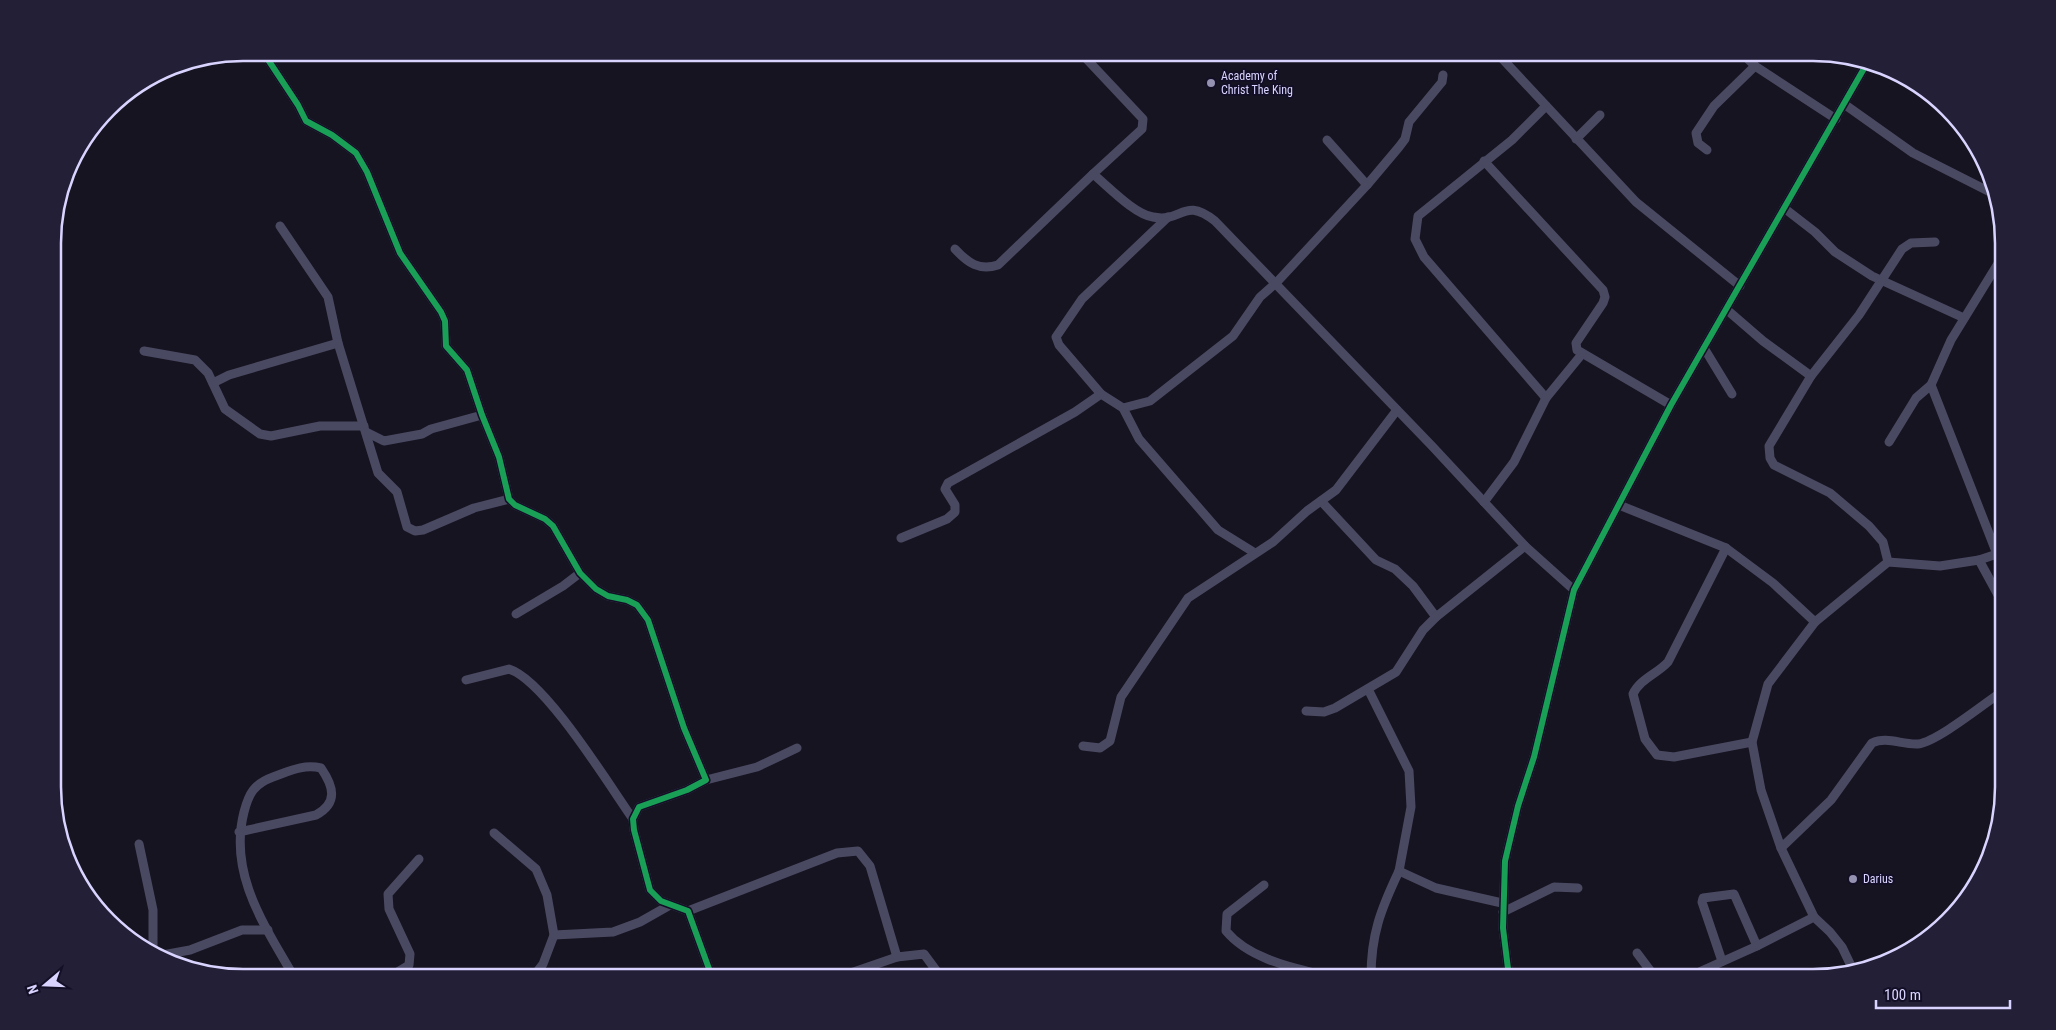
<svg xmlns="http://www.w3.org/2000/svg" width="2056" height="1030" viewBox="0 0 2056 1030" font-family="'Roboto Condensed',sans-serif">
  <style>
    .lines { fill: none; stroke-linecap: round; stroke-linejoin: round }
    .minor { stroke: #4a4962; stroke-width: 9 }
    .cycleway-casing { stroke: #130f26; stroke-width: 9 }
    .cycleway { stroke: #1a9f57; stroke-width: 6 }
    .poi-dot { fill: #9591b1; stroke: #130f26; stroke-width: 2 }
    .labels { text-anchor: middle; stroke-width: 4; stroke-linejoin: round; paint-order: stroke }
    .poi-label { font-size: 12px; fill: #d9d4ff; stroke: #130f26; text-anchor: start }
    .rim { fill: none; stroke: #d9d4ff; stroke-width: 2.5 }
  </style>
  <rect width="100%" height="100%" fill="#161421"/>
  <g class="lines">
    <g class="minor">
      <path d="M263 52 298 105 306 121 332 135 356 153 367 172 400 253 441 312 445 321 446 346 467 370 482 415 499 457 509 499 515 505 545 519 553 526 580 573 596 589 608 596 627 600 637 605 648 620 684 728 706 780 687 790 639 807 633 819 634 830 650 890 661 901 688 911 712 977"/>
      <path d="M1080 52 1143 119 1142 129 1093 174C1109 187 1134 214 1153 217 1183 223 1183 196 1215 221L1432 446 1525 546 1574 590"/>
      <path d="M1496 52 1636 202 1740 286"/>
      <path d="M1741 52 1755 66 1836 119"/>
      <path d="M1844 104 1913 153 1992 193"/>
      <path d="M1546 106 1512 140 1418 216 1415 239 1424 257 1546 398"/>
      <path d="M1576 139 1600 115"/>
      <path d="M1327 140 1367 185"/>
      <path d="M1707 150 1698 143 1696 133 1714 106 1755 66"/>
      <path d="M1484 161 1603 290 1605 297 1603 303 1576 343 1577 350 1671 405"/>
      <path d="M1784 208 1815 232 1835 252 1872 276 1964 318"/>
      <path d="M280 226 328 297 338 343 378 473 397 492 407 527 415 531 423 530 474 508 509 499"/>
      <path d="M955 249C968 263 979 271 998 265L1093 174"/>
      <path d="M1726 309 1763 341 1811 376"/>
      <path d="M1704 348 1732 394"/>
      <path d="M144 351 195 360 208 373 225 409 260 434 271 436 320 426H364"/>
      <path d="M213 383 229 375 338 343"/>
      <path d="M1101 394 1059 345 1056 337 1082 299 1168 217"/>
      <path d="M1123 408 1150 401 1233 336 1260 297 1277 282 1367 185 1399 147 1405 139 1409 122 1442 82 1443 75"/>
      <path d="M366 432 384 441 422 434 431 429 482 415"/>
      <path d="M1889 442 1916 398 1931 385"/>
      <path d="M1321 501 1376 560 1395 569 1413 586 1436 617"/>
      <path d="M1484 502 1514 462 1546 398 1582 354"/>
      <path d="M1619 505 1726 548 1773 583 1815 622 1888 562 1940 566 1979 560 2003 552"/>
      <path d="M901 538 947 519 955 512V505L945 489 948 483 1075 412 1101 394 1123 408 1139 439 1218 530 1255 553"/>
      <path d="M1726 548 1668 662C1657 674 1640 679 1633 694L1645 739 1657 755 1674 757 1752 742"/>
      <path d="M1997 554 1931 385 1951 340 2002 257"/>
      <path d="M1979 560 2003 604"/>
      <path d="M1888 562 1883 542 1869 526 1830 493 1774 465 1770 458 1769 446 1811 376 1859 315 1902 249 1911 243 1935 242"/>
      <path d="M516 614 563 586 580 573"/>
      <path d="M1815 622 1768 684 1752 742 1761 790 1781 848 1814 917 1830 932 1842 947 1854 972"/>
      <path d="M466 680 509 669C545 680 609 785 633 819"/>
      <path d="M1368 689 1409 771 1411 807 1399 871 1436 888 1502 903"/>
      <path d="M1306 711 1324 712 1335 708 1396 672 1423 630 1436 617 1525 546"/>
      <path d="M1083 746 1100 748 1110 741 1121 697 1188 598 1273 542 1307 511 1336 490 1397 410"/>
      <path d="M706 780 757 767 797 748"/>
      <path d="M239 832 316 815C338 803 334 787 321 768 303 764 290 771 273 777 254 784 249 793 244 812 228 874 265 926 294 977"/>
      <path d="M494 833 536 869 547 895 554 935 543 964 533 977"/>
      <path d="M139 844 153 910V953"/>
      <path d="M1781 848 1831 800 1872 743C1887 736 1902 745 1918 744 1937 742 1985 703 2003 691"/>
      <path d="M1264 885 1227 914 1226 931C1250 960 1295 968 1330 977"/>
      <path d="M688 911 837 853 858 851 870 866 897 957"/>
      <path d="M1503 912 1554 887 1578 888"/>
      <path d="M554 935 613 932 640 922 670 905"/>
      <path d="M1637 953 1655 977"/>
      <path d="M157 956 190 950 242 930H268"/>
      <path d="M1722 961 1702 902 1703 898 1734 894 1757 946"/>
      <path d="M389 977 409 965 410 954 389 909 388 894 419 859"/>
      <path d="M839 977 897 957 924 954 941 977"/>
      <path d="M1371 977C1371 934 1381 909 1399 871"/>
      <path d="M1509 977 1503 928 1505 861 1518 806 1534 757 1574 590 1671 405 1866 65"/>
      <path d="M1688 977 1757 946 1814 917"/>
    </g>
    <defs>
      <g id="cycleway">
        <path d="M263 52 298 105 306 121 332 135 356 153 367 172 400 253 441 312 445 321 446 346 467 370 482 415 499 457 509 499 515 505 545 519 553 526 580 573 596 589 608 596 627 600 637 605 648 620 684 728 706 780 687 790 639 807 633 819 634 830 650 890 661 901 688 911 712 977"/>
        <path d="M1509 977 1503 928 1505 861 1518 806 1534 757 1574 590 1671 405 1866 65"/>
      </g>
    </defs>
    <use href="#cycleway" class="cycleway-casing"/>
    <use href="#cycleway" class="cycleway"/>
  </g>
  <g class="poi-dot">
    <circle cx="1211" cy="83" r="5"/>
    <circle cx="1853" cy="879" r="5"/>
  </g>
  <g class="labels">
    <g class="poi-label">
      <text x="1221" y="80">Academy of<tspan x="1221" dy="14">Christ The King</tspan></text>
      <text x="1863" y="883">Darius</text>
    </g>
  </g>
  <path d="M0 0H2056V1030H0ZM243 61H1813A182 182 0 0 1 1995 243V787A182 182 0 0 1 1813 969H243A182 182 0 0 1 61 787V243A182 182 0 0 1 243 61Z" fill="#231f37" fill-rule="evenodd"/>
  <path class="rim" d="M243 61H1813A182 182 0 0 1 1995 243V787A182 182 0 0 1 1813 969H243A182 182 0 0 1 61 787V243A182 182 0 0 1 243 61Z"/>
  <g transform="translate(45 985) rotate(251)" stroke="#130f26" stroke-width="4" paint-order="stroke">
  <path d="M0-4L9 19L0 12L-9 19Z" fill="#d9d4ff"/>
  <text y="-8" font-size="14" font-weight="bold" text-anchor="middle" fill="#d9d4ff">N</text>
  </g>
  <path d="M1876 1000v8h134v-8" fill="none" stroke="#d9d4ff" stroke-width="2.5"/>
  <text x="1884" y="1000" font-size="15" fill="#d9d4ff" stroke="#130f26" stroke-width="4" paint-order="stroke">100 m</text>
</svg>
